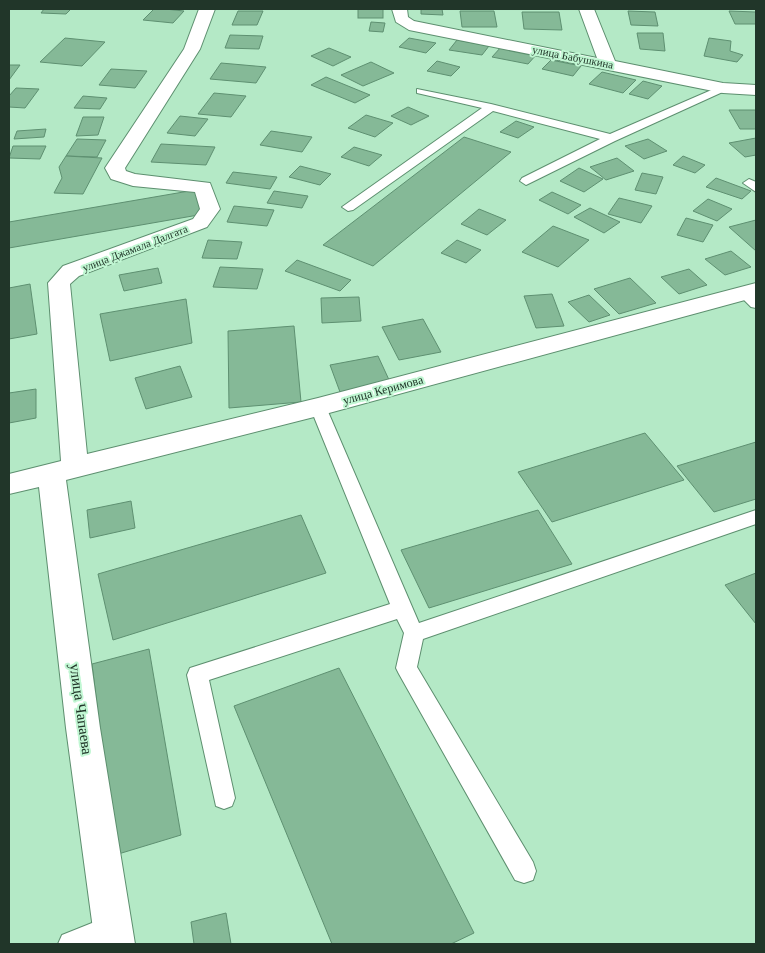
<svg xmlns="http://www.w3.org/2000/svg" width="765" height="953" viewBox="0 0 765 953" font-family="Georgia,serif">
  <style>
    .building { fill: #85b997; stroke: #5e9071 }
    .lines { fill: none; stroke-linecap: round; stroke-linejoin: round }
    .lane-casing { stroke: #5d8f6f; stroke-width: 2 }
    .street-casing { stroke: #5d8f6f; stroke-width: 2 }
    .lane { fill: #fff; fill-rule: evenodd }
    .street { fill: #fff; fill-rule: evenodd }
    .labels { text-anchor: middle; stroke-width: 4; stroke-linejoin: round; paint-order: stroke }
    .far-street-label { font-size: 11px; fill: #213629; stroke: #c1f7d3 }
    .street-label { font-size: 12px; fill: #213629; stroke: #c1f7d3 }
    .near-street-label { font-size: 15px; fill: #213629; stroke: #c1f7d3 }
  </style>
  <rect width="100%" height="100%" fill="#b4e9c6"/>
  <g class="building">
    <path d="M44 9H71L66 14 41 13Z"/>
    <path d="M154 9H165L184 11 173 23 143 20Z"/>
    <rect x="358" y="9" width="25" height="9"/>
    <path d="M421 9H442L443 15 421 14Z"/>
    <path d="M238 11H263L257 25H232Z"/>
    <path d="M460 11H494L497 27H462Z"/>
    <path d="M628 11 655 12 658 26 631 25Z"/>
    <path d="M729 11 756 12V24H735Z"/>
    <path d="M522 12H559L562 30 524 29Z"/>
    <path d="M371 22 385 23 383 32 369 31Z"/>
    <path d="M637 33H663L665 51 640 49Z"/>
    <path d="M230 35 263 36 259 49 225 48Z"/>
    <path d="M65 38 105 42 82 66 40 62Z"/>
    <path d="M409 38 436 43 426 53 399 47Z"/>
    <path d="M709 38 731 41 730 51 743 55 737 62 704 56Z"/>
    <path d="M457 40 489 46 482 55 449 50Z"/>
    <path d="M501 47 537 54 528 64 492 57Z"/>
    <path d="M329 48 351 57 333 66 311 56Z"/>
    <path d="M551 60 581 66 573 76 542 69Z"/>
    <path d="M437 61 460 67 451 76 427 71Z"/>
    <path d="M371 62 394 73 363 86 341 75Z"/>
    <path d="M221 63 266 67 256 83 210 79Z"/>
    <path d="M9 65H20L9 80Z"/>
    <path d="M111 69 147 71 135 88 99 85Z"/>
    <path d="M602 72 636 80 623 93 589 84Z"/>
    <path d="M326 77 370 95 355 103 311 85Z"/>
    <path d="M643 81 662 86 648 99 629 94Z"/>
    <path d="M16 88 39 89 25 108 9 107V96Z"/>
    <path d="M214 93 246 96 231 117 198 114Z"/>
    <path d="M83 96 107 98 100 109 74 108Z"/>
    <path d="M408 107 429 116 411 125 391 116Z"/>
    <path d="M729 110H756V129H740Z"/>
    <path d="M366 115 393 123 375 137 348 128Z"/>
    <path d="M180 116 208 119 195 136 167 133Z"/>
    <path d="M83 117H104L98 135 76 136Z"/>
    <path d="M516 121 534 127 518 138 500 132Z"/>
    <path d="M46 129 44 137 14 139 17 131Z"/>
    <path d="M271 131 312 137 302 152 260 145Z"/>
    <path d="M464 137 511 152 373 266 323 245Z"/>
    <path d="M756 138V155L745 157 729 143Z"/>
    <path d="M77 139 106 140 97 157 66 156Z"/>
    <path d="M648 139 667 151 644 159 625 146Z"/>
    <path d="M161 144 215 147 206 165 151 162Z"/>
    <path d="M13 146H46L40 159 9 158Z"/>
    <path d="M354 147 382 155 369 166 341 157Z"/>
    <path d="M66 156 102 158 83 194 54 193 62 178 59 167Z"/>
    <path d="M683 156 705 165 695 173 673 165Z"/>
    <path d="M617 158 634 171 606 180 590 167Z"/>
    <path d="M300 166 331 174 320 185 289 177Z"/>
    <path d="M579 168 603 179 584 192 560 181Z"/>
    <path d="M233 172 277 177 270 189 226 183Z"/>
    <path d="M642 173 663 177 656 194 635 190Z"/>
    <path d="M716 178 751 191 742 199 706 187Z"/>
    <path d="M195 190 204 214 9 248V222Z"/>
    <path d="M274 191 308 196 302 208 267 203Z"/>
    <path d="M552 192 581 205 568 214 539 200Z"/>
    <path d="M619 198 652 206 641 223 608 214Z"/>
    <path d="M708 199 732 209 717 221 693 211Z"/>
    <path d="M234 206 274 210 267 226 227 222Z"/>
    <path d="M590 208 620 222 604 233 574 217Z"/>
    <path d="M479 209 506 220 487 235 461 224Z"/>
    <path d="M686 218 713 225 703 242 677 235Z"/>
    <path d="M756 220V251L729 227Z"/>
    <path d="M553 226 589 240 558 267 522 252Z"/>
    <path d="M208 240 242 242 237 259 202 258Z"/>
    <path d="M457 240 481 250 466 263 441 253Z"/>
    <path d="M731 251 751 267 725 275 705 259Z"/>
    <path d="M297 260 351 280 340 291 285 271Z"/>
    <path d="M220 267 263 269 257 289 213 287Z"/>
    <path d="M158 268 162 283 124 291 119 275Z"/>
    <path d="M689 269 707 285 679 294 661 277Z"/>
    <path d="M630 278 656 303 619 314 594 289Z"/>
    <path d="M30 284 37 334 9 339V288Z"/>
    <path d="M552 294 564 326 536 328 524 296Z"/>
    <path d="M589 295 610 315 589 322 568 302Z"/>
    <path d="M359 297 361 321 322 323 321 298Z"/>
    <path d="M186 299 192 343 110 361 100 314Z"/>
    <path d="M423 319 441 352 399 360 382 327Z"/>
    <path d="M294 326 301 402 229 408 228 331Z"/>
    <path d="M378 356 390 382 340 392 330 365Z"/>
    <path d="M180 366 192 397 146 409 135 378Z"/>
    <path d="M36 389V418L9 423V393Z"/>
    <path d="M645 433 684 480 552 522 518 472Z"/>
    <path d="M756 442V499L714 512 677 466Z"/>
    <path d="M131 501 135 528 90 538 87 510Z"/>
    <path d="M538 510 572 564 429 608 401 550Z"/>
    <path d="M301 515 326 573 113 640 98 574Z"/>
    <path d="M756 573V624L725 585Z"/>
    <path d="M149 649 181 835 115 855 92 664Z"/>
    <path d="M339 668 474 933 451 944H332L234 706Z"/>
    <path d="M226 913 231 944H194L191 922Z"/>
  </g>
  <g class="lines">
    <defs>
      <g id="lane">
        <path d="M723 85 727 86V90L615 141 526 185 520 181 522 178 600 139 493 111 353 210 348 211 342 207 482 108 417 93V89L491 104 610 134Z"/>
        <path d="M749 179 756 182V192L743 183Z"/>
        <path d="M744 289 756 296V308L751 307 737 293Z"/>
        <path d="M318 401 324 403 326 407 419 623 756 510V524L423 639 417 667 533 862 536 871 533 880 524 883 515 880 399 674 396 668 404 633 397 619 209 680 235 798 232 806 224 809 216 806 187 675 190 668 390 604 310 407 312 403Z"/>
        <path d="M112 915 121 919 125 928 121 937 103 944H58L62 935Z"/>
      </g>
      <g id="street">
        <path d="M199 9H215L200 49 125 168 126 171 135 174 210 183 220 209 207 227 79 276 70 284 87 454 318 398 756 283V297L318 416 66 480 100 728 135 944H95L66 728 39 487 9 494V474L61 461 48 283 63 266 193 219 200 209 195 192 133 186 111 179 105 168 184 49Z"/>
        <path d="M392 9H407L408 17 414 21 597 58 579 9H594L615 61 723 83 756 85V95L723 93 409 30 396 22Z"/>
      </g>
    </defs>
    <use href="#lane" class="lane-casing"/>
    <use href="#street" class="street-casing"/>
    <use href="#lane" class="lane"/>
    <use href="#street" class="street"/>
  </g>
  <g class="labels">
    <g class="far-street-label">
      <text transform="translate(573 57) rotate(11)" y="4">улица Бабушкина</text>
      <text transform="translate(135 248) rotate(-21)" y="4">улица Джамала Далгата</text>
    </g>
    <g class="street-label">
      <text transform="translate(383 390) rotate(-15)" y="4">улица Керимова</text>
    </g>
    <g class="near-street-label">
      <text transform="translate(81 709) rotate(82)" y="5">улица Чапаева</text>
    </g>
  </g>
  <rect width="765" height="953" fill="none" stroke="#213629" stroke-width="20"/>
</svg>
